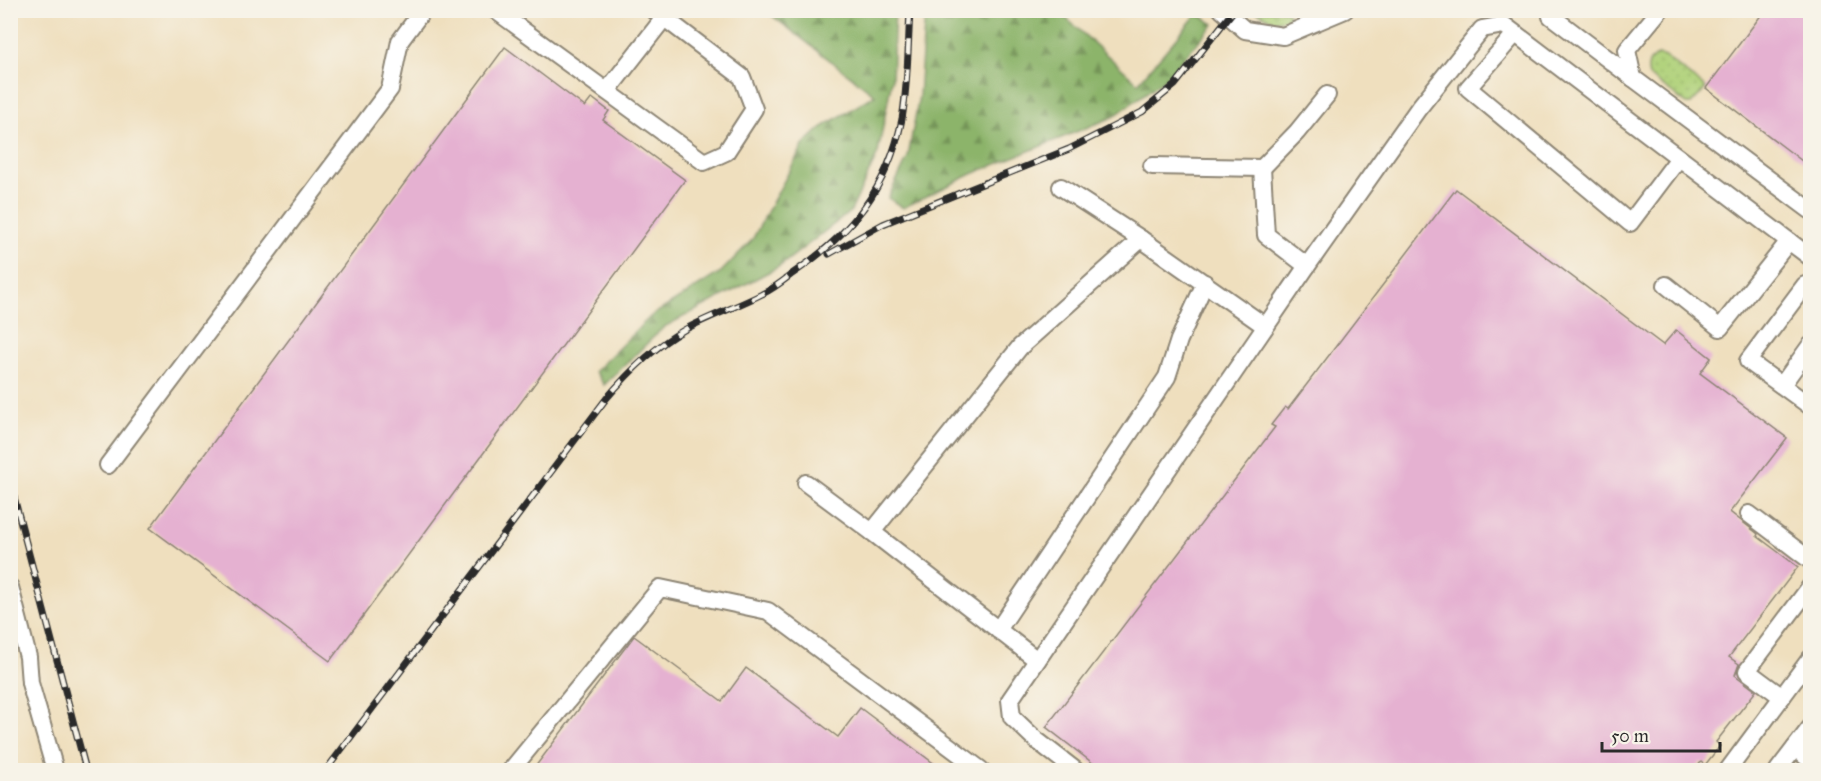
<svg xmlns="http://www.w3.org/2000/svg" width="1821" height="781" viewBox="0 0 1821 781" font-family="'IM FELL Great Primer',serif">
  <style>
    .grass { fill: url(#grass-dots); stroke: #6e7e52; stroke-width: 1.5 }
    .forest { fill: url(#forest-firs); stroke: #5c704a; stroke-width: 1.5 }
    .building { fill: #e5b1d1 }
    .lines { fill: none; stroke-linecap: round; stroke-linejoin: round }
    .minor-casing { stroke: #8d8574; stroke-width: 20 }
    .minor { stroke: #fff; stroke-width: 16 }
    .rail-casing { stroke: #2b2b2b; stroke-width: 7 }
    .rail { stroke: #f7f3e8; stroke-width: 4.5; stroke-dasharray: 14; stroke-linecap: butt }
  </style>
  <defs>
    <pattern id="grass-dots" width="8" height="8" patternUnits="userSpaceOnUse" patternTransform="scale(1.5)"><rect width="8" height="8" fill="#b0d27a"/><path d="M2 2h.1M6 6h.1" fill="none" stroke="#98b46a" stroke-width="1.8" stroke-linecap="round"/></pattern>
    <pattern id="forest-firs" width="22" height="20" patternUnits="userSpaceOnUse" patternTransform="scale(1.5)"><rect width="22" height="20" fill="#8cb46a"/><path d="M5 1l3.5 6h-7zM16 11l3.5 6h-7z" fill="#739357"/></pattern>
  </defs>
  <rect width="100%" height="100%" fill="#f7f3e8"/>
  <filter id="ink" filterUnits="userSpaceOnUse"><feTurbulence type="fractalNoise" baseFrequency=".0167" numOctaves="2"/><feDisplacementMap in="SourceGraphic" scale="12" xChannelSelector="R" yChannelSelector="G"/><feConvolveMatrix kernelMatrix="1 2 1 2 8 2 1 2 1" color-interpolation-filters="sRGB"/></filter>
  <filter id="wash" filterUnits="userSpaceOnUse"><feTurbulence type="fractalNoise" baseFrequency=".008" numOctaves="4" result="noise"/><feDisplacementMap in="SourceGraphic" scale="24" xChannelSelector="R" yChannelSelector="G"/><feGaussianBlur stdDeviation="1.35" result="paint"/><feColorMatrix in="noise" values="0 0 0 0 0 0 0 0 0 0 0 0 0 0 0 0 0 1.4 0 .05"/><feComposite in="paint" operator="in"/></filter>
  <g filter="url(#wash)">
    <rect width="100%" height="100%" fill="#efdfbe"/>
    <g class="grass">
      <path d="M1255 11H1287L1290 18 1274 21Z"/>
      <path d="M1658 55 1665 57 1706 88 1691 104H1687L1649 76C1646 66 1649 60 1658 55Z"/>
    </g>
    <g class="forest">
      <path d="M766 11H895L892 79 878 153 851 211 780 266 664 327 604 385 595 371 651 316 721 272 752 240 804 144 821 128 875 95Z"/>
      <path d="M925 11H1058L1138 83 1197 14 1214 24 1165 79 1113 117 972 174 903 208 888 198 908 157 919 96Z"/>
    </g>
    <g id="blocks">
      <g class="building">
        <path d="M1765 10H1810V167L1706 88Z"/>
        <path d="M505 47 585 107 592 98 609 111 603 120 685 180 330 661 150 528Z"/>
        <path d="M1456 189 1663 345 1676 330 1711 358 1700 373 1787 438 1730 512 1758 534 1757 536 1798 567 1729 657 1739 664 1735 675 1756 691 1716 742 1720 746 1705 765 1701 762 1694 771H1103L1046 727 1275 427 1271 425 1285 407 1288 409Z"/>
        <path d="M634 636 722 701 746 668 838 737 860 708 944 771H532Z"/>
      </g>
    </g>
  </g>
  <g filter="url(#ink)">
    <use href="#blocks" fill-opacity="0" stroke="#8d8574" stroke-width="1.5"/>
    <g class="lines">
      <defs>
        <g id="minor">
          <path d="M495 10 704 162 726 152 754 109 742 77 654 10"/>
          <path d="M1222 10 1245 30 1283 36 1345 10"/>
          <path d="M1552 10 1551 16 1633 78"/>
          <path d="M1660 10 1627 50 1633 78 1810 210"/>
          <path d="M1515 34 1468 88 1630 223 1679 158"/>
          <path d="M607 91 664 18"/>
          <path d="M1152 166 1262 168 1297 132 1327 95"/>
          <path d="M1262 168 1266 235 1307 266"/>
          <path d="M1061 187 1141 239"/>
          <path d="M1666 285 1720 328 1789 241"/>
          <path d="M1810 289 1805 285 1748 361 1810 406"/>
          <path d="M1782 385 1810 346"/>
          <path d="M108 465 390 89 400 41 423 10"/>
          <path d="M806 483 872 532 1020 347 1141 239 1265 326"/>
          <path d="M1749 514 1810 560"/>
          <path d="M872 532 1037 660"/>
          <path d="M10 587 28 657 30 683 55 770"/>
          <path d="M998 630 1167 377 1179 340 1205 283"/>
          <path d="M1782 697 1747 671 1810 587"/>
          <path d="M1795 748 1810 760"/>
          <path d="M511 770 660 588 768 611 981 770"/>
          <path d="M1075 770 1035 739 1012 717 1010 700 1307 266 1418 109 1482 29 1504 25 1810 257"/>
          <path d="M1728 770 1810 659"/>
          <path d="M1778 770 1810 728"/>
        </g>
      </defs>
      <use href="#minor" class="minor-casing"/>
      <use href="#minor" class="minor"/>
      <defs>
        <g id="rail">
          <path d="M829 254 883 224 1069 149 1142 112 1175 85 1234 10"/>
          <path d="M10 482 86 770"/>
          <path d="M326 770 606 399C628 373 654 347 684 330 709 316 737 307 762 294 773 289 783 281 792 274 850 235 888 189 902 119 908 84 908 46 910 10"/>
        </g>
      </defs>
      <use href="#rail" class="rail-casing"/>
      <use href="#rail" class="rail"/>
    </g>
  </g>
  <rect width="1821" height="781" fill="none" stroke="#f7f3e8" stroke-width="36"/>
  <path d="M1602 742v9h118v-9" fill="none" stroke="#2b2b2b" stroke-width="3"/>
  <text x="1611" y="742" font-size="18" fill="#2b2b2b" stroke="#f7f3e8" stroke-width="4.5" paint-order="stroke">50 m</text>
</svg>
